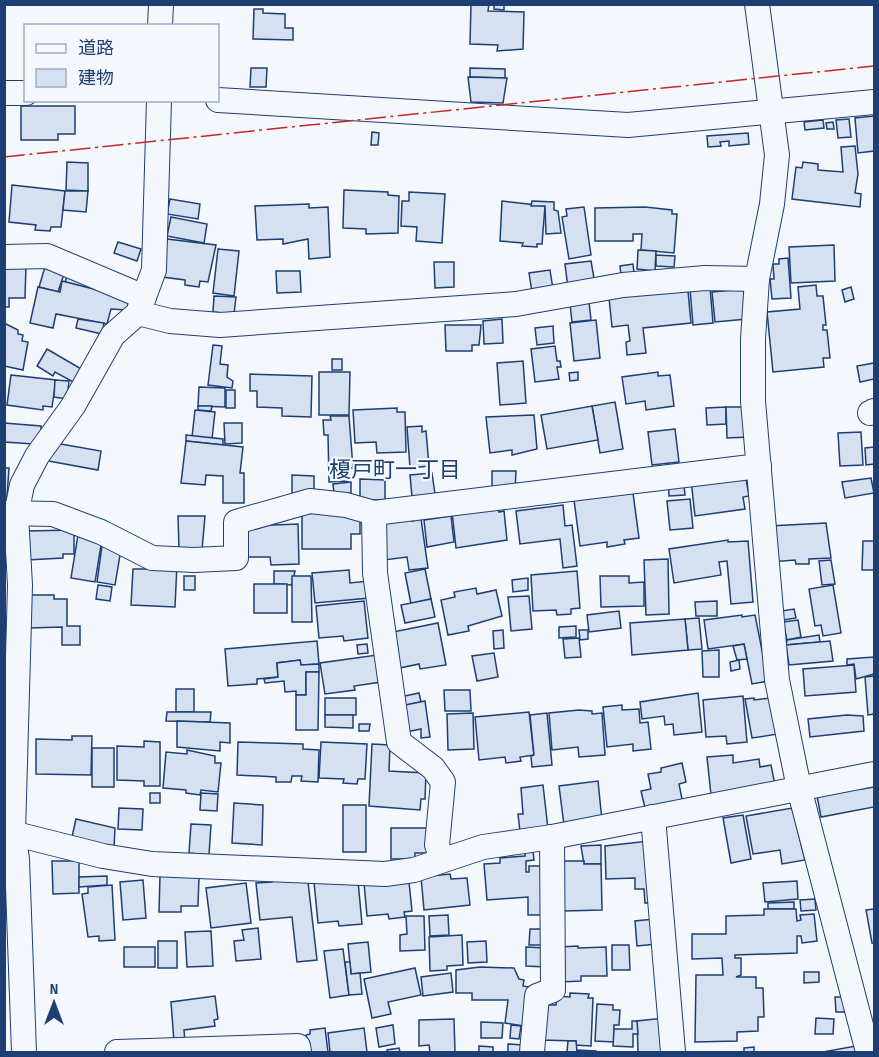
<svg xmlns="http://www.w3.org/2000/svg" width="879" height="1057" viewBox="0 0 879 1057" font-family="'Sofia Sans Condensed','Noto Sans JP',sans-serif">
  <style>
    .building { fill: #d5e0f0; stroke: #1d3f73; stroke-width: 1.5 }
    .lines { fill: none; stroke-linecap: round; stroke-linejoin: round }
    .minor-casing { stroke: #1d3f73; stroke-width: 26 }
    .minor { stroke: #f4f7fb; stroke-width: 24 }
    .power { stroke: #c62828; stroke-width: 1.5; stroke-dasharray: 21 4.5 3 4.5; stroke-linecap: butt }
    .labels { text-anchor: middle; stroke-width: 4.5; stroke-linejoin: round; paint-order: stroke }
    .neighbourhood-label { font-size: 22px; fill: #1d3f73; stroke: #f4f7fb }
  </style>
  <rect width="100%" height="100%" fill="#f4f7fb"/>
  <g class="building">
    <path d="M471 4H489L488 11 524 12 523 49 497 51 498 45 470 44Z"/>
    <path d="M494 4H504V10L494 9Z"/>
    <path d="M254 9H263V13L285 14V28H293V40L253 39Z"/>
    <path d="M251 68H267L266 87H250Z"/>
    <path d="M470 68 505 69V78L470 77Z"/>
    <path d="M468 77 507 78 503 103 471 102Z"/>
    <path d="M21 106H75V134H58V140H21Z"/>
    <path d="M874 116V151L858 153 855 118Z"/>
    <path d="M849 119 851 137 838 138 836 120Z"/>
    <path d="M823 120 824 128 805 130 804 122Z"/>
    <path d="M833 122 834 129H827L826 123Z"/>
    <path d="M372 132 379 133 378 145H371Z"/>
    <path d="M748 133 749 144 729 146V141L720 142 721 146 708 147 707 136Z"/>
    <path d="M855 146 858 174 855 193 861 194 860 207 792 199 796 167 802 168 803 162 818 164V170L843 172 841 147Z"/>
    <path d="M67 162 88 163V191L66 190Z"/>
    <path d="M12 185 65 191 61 227H51L50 231 35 230 36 225 9 222Z"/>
    <path d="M344 190 388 192V195L399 196 398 233 366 234V229L343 228Z"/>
    <path d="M65 191H88L86 212 63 210Z"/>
    <path d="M409 192 445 194 442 243 416 241 417 227 401 226 402 201H409Z"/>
    <path d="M170 199 200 204 198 219 167 214Z"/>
    <path d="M502 201 545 206 542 244H537V247L522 246 523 243 500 241Z"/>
    <path d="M532 201 554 202V210L558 211 561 233 546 234 545 206H531Z"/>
    <path d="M309 204V208L328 207 330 257 309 259 308 239 283 244V239L257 240 255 206Z"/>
    <path d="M584 207 591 255 569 259 562 217 567 216 566 209Z"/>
    <path d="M645 207 672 210V214H677L674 253 641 250 642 234H633V241H595V208Z"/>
    <path d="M171 217 207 224 204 243 167 236Z"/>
    <path d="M167 239 216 245 208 282 200 281 199 287 185 285V280L162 277Z"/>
    <path d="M118 242 141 249 137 261 114 253Z"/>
    <path d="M834 245 835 281 791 283 789 247Z"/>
    <path d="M218 249 239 251 234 296 213 293Z"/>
    <path d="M638 250 656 251 655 271 637 269Z"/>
    <path d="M656 255 675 256 674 267 656 266Z"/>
    <path d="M788 258 791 298 772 299 770 279H774L773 264H779V259Z"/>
    <path d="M591 261 595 284 568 288 565 264Z"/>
    <path d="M434 262H454V287L435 288Z"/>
    <path d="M633 264 634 273 621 275 620 266Z"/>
    <path d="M4 265H26L25 298H9V307H4Z"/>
    <path d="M45 267 64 274 58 292 39 287Z"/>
    <path d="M550 270 553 289 532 292 529 273Z"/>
    <path d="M276 271H300L301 292 277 293Z"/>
    <path d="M67 276 121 297 65 282Z"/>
    <path d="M62 281 129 298 127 310 111 309 107 324 56 314 53 328 30 323 38 287 60 292Z"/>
    <path d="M816 285 817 296H823L826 325H823V330H827L830 358H823L824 367 773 372 767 312 800 309 798 287Z"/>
    <path d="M710 287 713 323 693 325 690 289Z"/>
    <path d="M851 287 854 299 845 302 842 290Z"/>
    <path d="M744 289 747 319 715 322 712 292Z"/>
    <path d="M688 291 691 323 643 328 646 353 627 355 626 342 630 341 628 325 612 327 609 298Z"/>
    <path d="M214 296 236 297 234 314 213 312Z"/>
    <path d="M589 302 591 320 572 322 570 304Z"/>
    <path d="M78 319 104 323 102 334 76 328Z"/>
    <path d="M502 319 503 343 484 344 483 321Z"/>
    <path d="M596 320 600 358 574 361 570 323Z"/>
    <path d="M4 323 18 330V334L23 335 22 341 28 342 23 370 4 366Z"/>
    <path d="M445 325H481L479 345H472V351H446Z"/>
    <path d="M553 326 554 343 537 345 535 328Z"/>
    <path d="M213 345 222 346 220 364 228 365 227 377 233 381 232 388 208 385Z"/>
    <path d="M555 346 557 361H560L561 367H557L559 379 535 382 531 349Z"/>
    <path d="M47 349 83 370 75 383 55 372 53 376 37 366Z"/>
    <rect x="332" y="359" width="10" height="11"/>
    <path d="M523 361 526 403 500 405 497 363Z"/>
    <path d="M874 363V379L860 382 857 366Z"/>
    <path d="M319 372H350L349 415H319Z"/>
    <path d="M578 372V380L570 381 569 373Z"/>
    <path d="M658 372V376L670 375 674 406 646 410 645 401 626 404 622 377Z"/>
    <path d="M250 374 312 376 311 417 282 416V408L257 407V391H250Z"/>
    <path d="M11 375 56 380 52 407 43 406V410L7 405Z"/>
    <path d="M55 380 69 381 67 399 54 397Z"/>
    <path d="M199 387 225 388V407L198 406Z"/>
    <rect x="226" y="390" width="9" height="18"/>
    <path d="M615 402 623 449 600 453 592 406Z"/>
    <path d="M198 406H212L211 411 198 410Z"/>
    <path d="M592 406 598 440 547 449 541 415Z"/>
    <path d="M726 407V424L707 425 706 408Z"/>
    <path d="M726 407H749V437L727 438Z"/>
    <path d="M397 408V412H405L406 452 377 453 376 442 355 443 353 410Z"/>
    <path d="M195 410 215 412 212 439 192 437Z"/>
    <path d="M534 415 537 449 512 455V450L490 453 486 417Z"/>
    <path d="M330 416H349L353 468H349V481L329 482 328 435H324L323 420H331Z"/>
    <path d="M4 423 41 426V431L34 444 4 442Z"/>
    <path d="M224 423H242V443L225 444Z"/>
    <path d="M422 426V432L426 431 429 466 410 468 407 427Z"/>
    <path d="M675 429 679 462 652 465 648 432Z"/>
    <path d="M861 432 863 465 840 466 838 433Z"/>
    <path d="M186 435 223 439V445L186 441Z"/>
    <path d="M186 441 243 447 240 473H244V503H223V476L206 475 205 485 181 483Z"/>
    <path d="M55 443 101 451 98 470 43 460Z"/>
    <path d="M874 447V464L866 465 865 448Z"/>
    <path d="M4 468H9L7 497H4Z"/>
    <path d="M492 471H516L515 492H492Z"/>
    <path d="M432 473 435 494 412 497 410 475Z"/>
    <path d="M745 473 749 496 743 497 745 509 695 516 691 480Z"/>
    <path d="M292 475 314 476V496H292Z"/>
    <path d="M683 476 685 495 669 496 668 477Z"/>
    <path d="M871 478 874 493 845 498 842 482Z"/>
    <path d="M360 479 385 480V500H360Z"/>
    <path d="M351 482V493L334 494 333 484Z"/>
    <path d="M633 493 639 538 624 540 625 544 607 547V542L580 546 574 500Z"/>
    <path d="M690 499 693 528 670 530 667 501Z"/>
    <path d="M563 505 565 526 572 525 577 566 563 568 560 539 520 544 516 511Z"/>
    <path d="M498 507 499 512 504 511 507 540 456 548 452 512Z"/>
    <path d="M351 511 360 518V534H351V549H302V512Z"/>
    <path d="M411 515 412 521 421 519 428 568 409 570 407 557 384 560 381 520Z"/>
    <path d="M178 516H205L202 550 179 549Z"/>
    <path d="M451 516 454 542 427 547 424 520Z"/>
    <path d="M826 523 831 558 809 559V564H796L795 560 770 562 769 526Z"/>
    <path d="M298 524 299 564 271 565 270 557H245L244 526Z"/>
    <path d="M74 530V554H63V558L27 560 26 531Z"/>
    <path d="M78 535 102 539 95 582 71 578Z"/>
    <path d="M728 540V542L748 541 753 602 731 604 727 561 719 562 721 575 674 583 669 549Z"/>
    <path d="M863 541H874V570H862Z"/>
    <path d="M102 546 121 549 115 585 97 582Z"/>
    <path d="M668 559 669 614 646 615 644 560Z"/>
    <path d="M831 560 835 584 822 585 819 561Z"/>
    <path d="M177 564 175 607 131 605 133 569H157Z"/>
    <path d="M425 569 431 599 411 604 405 573Z"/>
    <path d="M349 570 350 583 369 581 370 598 315 603 312 573Z"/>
    <path d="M274 571H295L292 585 274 584Z"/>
    <path d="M577 571 580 608 571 609V614L557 615 556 610 533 611 531 575Z"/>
    <rect x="184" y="576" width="11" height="14"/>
    <path d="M292 576H311L312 622H292Z"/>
    <path d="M600 576H629V583L644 582V606L601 607Z"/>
    <path d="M528 578V590L513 592 512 580Z"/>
    <rect x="254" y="584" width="33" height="29"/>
    <path d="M98 585 112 587 110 601 96 599Z"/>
    <path d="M833 585 841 633 823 636 821 625 815 626 809 589Z"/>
    <path d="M476 588 477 594 496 590 502 616 468 626 469 631 448 635 441 600 455 597 454 592Z"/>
    <path d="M29 595H54V599H67V626H80V645H62V627L29 628Z"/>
    <path d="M529 596 532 629 511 631 508 597Z"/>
    <path d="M431 599 435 617 405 623 401 605Z"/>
    <path d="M364 601 368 638 344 641 343 636 319 638 316 606Z"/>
    <path d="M717 601V616H696L695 602Z"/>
    <path d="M794 609 796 618 777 621 775 612Z"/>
    <path d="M619 611 621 628 589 632 587 615Z"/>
    <path d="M742 615V617L755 615 768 681 752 684 744 644 708 649 704 620Z"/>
    <path d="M699 618 702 649 688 650 685 619Z"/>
    <path d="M685 619 688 650 632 655 630 623Z"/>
    <path d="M798 620 801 637 787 640 783 622Z"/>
    <path d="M438 623 446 665 420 669 419 664 395 669 388 633Z"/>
    <path d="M576 626V637L559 638V627Z"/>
    <path d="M503 630 504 648 494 649 493 631Z"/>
    <path d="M579 630H588V639L580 640Z"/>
    <path d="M819 635 820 642 786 645 787 640Z"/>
    <path d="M579 638 581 657 565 658 563 639Z"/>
    <path d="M317 641 319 664 301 665 300 660 277 663 278 677 257 679V684L228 686 225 649Z"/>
    <path d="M830 641 833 661 789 665 786 645Z"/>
    <path d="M367 644 368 653 358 654 357 645Z"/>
    <path d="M744 644 747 659 737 660 733 646Z"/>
    <path d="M719 650V677H703L702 651Z"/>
    <path d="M494 653 498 677 477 681 472 656Z"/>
    <path d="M377 655 381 682 354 686 355 690 325 694 320 663Z"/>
    <path d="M874 657V674L856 679 854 664 847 665V659Z"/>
    <path d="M300 660 301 665 319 664V672H306V695H296V691L285 692 284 681 265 683 264 679 278 677 277 663Z"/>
    <path d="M739 660 740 669 731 671 730 662Z"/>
    <path d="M854 665 856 692 805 696 803 669Z"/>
    <path d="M306 672H319L318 730H296V695H306Z"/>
    <path d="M874 676V714L868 715 865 677Z"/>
    <rect x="176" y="689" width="18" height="23"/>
    <path d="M444 690H470L471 711H445Z"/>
    <path d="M419 693 421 702 402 706 400 697Z"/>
    <path d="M698 693 702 732 674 735 673 724 665 725 664 716 642 719 640 702Z"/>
    <path d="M743 696 747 742 727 744 726 736 706 737 703 700Z"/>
    <rect x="325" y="698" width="31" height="17"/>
    <path d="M754 698V700L771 698 778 734 752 738 745 699Z"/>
    <path d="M425 701 430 737 421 738V729L406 732 400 706Z"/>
    <path d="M622 705V710L639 709 640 723 648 722 651 749 633 751V744L607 747 603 707Z"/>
    <path d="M579 710 592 711V714L602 713 605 755 579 757 578 747 552 750 549 713Z"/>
    <path d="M167 712H211L210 722 166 721Z"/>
    <path d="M529 712 534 755 520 757 521 761 506 763 505 757 479 760 475 717Z"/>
    <path d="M473 713 474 749 448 750 447 714Z"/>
    <path d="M547 713 552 765 532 767 531 756 534 755 530 715Z"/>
    <path d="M325 715H353V728L325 727Z"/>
    <path d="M847 715 863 716 864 731 810 737 808 719Z"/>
    <path d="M177 721 230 723V743L220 742V751L177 747Z"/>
    <path d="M359 724H370L369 731H359Z"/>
    <path d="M72 736H92L91 775 36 774V739L72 740Z"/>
    <path d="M144 741 160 742V786H144V781L117 780V746L144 747Z"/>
    <path d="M238 742 303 744V749L319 750 318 782 301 781 302 776H292L291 782H276V777L237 775Z"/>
    <path d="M321 742 367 744 365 779H358L357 784 343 783 344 779 319 778Z"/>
    <path d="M372 744 390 745 389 771 426 773 425 799H421L420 810 369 806Z"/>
    <rect x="92" y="748" width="22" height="39"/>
    <path d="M187 750 215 756V763H221L218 792 201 790 200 795 186 793V790L163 788 166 752 187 754Z"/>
    <path d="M733 755V763L759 759 760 767 771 765 775 785 711 795 707 757Z"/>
    <path d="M682 763 686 782 679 784 683 804 646 812 641 791 651 789 648 774 661 772V768Z"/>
    <path d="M598 781 602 821 564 825 559 786Z"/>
    <path d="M543 785 548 829 520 832 518 814H523L521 788Z"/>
    <path d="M861 787 862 789 874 787V807L821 817 817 796Z"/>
    <rect x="150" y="793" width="10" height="10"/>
    <path d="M201 793 218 794 217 811 200 810Z"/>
    <path d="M234 803 263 805 262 845 232 843Z"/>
    <rect x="343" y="805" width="23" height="47"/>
    <path d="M119 808 143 809 142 830 118 829Z"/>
    <path d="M792 808 805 860 782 864 780 850 753 854 746 816Z"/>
    <path d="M743 815 751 859 731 863 723 818Z"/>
    <path d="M76 819 115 828 114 848 72 837Z"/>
    <path d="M191 824 211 825 209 855 189 853Z"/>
    <path d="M391 828H430V853H415V859H391Z"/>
    <path d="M649 841 657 903H645L644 889H635V878L606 879 605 846Z"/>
    <path d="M601 845V864H584L581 846Z"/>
    <path d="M533 851 534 860 526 861V872H529V866H550L549 915H528V897L487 900 484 864 500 863V858L525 856V852Z"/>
    <path d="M52 861H79V893L53 894Z"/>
    <path d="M563 861H584V864H601L602 910 564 911Z"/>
    <path d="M450 874 451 879 467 878 470 905 424 910 421 877Z"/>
    <path d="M160 875 199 876 198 906H181V912H159Z"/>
    <path d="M107 876V885L79 887V877Z"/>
    <path d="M272 878 308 882 317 960 297 962 292 917 260 920 256 883 272 882Z"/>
    <path d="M143 880 146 918 123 920 120 882Z"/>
    <path d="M358 881 362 924 339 926 338 921 318 923 314 882Z"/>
    <path d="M797 881 798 899 765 902 763 883Z"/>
    <path d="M409 882 412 911 404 912 405 917 389 919 388 914 367 916 364 883Z"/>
    <path d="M246 883 251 923 211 928 206 888Z"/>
    <path d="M112 885 115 940 99 941V936L88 937 82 894 88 893V887Z"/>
    <path d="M815 899 816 910 801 911 800 900Z"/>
    <path d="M794 902V909H768V903Z"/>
    <path d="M764 909H796L797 921 801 920 800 915 814 914 817 941 802 943 801 936H797V953L735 955V958H741V975L736 977H756V988H763L764 1017H758V1031L737 1032V1041L695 1042 696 975H723L722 958 692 959V934H726V916L764 915Z"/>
    <path d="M874 909V943H872L866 910Z"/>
    <path d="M448 915 449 935 430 936 429 916Z"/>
    <path d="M406 916H424L425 950 400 951V935L407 934Z"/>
    <path d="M654 919 657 944 637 946 635 921Z"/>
    <path d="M258 928 261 959 236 961 234 941 244 940 242 930Z"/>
    <path d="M530 929H545L544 945H529Z"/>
    <path d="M211 931 213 966 187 967 185 932Z"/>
    <path d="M462 935 463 965 447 966V970L430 971 429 937Z"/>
    <rect x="158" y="941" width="19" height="27"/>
    <path d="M486 941 487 962 468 963 467 942Z"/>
    <path d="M368 942 371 972 351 974 348 944Z"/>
    <path d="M612 945H629L630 970H612Z"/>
    <path d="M578 946V948L606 947 607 976H581V981L560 982 559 947Z"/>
    <rect x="124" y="947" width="31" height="20"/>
    <path d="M526 947 546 948 545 967 526 966Z"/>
    <path d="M343 949 349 995 330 998 324 951Z"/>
    <path d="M345 962H350L351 974 360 973 362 994 349 995Z"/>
    <path d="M480 967 514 968 519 979 524 980 523 986 529 987 524 1026 505 1023 508 1000H472V993H456V970Z"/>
    <path d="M415 968 421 995 388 1002 391 1014 372 1018 364 979Z"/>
    <path d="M804 972H819V982L804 983Z"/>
    <path d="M451 973 453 992 423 996 421 977Z"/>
    <path d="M570 993 589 994 588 998H593L591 1046 575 1045 576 1041 541 1040 543 1005H556L557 996 570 997Z"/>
    <path d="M215 996 218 1019 214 1020 215 1026 184 1030 185 1042H174L171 1002Z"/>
    <path d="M835 997H851L852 1012H836Z"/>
    <path d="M597 1004 613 1005V1010H620L619 1025H614V1042L595 1041Z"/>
    <path d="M664 1018 663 1052H638L637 1021Z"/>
    <path d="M816 1018 834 1019 833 1034H815Z"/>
    <path d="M454 1019 455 1052H430L429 1045 419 1046V1020Z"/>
    <path d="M632 1021H637L638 1034H633V1047L613 1046 614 1029H632Z"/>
    <path d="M481 1022 503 1023 502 1038H481Z"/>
    <path d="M393 1025 395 1044 379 1047 376 1028Z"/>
    <path d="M511 1025 521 1026 519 1039 510 1038Z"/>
    <path d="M325 1028 328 1052H308L306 1035 310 1034V1030Z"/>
    <path d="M364 1028 367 1052H330L328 1033Z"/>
    <path d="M568 1041H576L577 1052H567Z"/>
    <path d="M508 1044 524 1045V1052H508Z"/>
    <path d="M861 1045 863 1052H823Z"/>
    <path d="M479 1046 493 1047V1052H479Z"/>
    <path d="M754 1047V1052H744V1048Z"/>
    <path d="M399 1048 400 1052H387V1050Z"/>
    <path d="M577 1050 596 1051V1052H577Z"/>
  </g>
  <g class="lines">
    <defs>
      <g id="minor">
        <path d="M757 4 777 155 772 204 757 279 753 339V401L777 680 799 788 868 1052"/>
        <path d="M160 26 161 4"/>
        <path d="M4 93H26"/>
        <path d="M218 100 628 125 874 102"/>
        <path d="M4 257 47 256 144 297"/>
        <path d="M138 313 170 321 220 325 516 304 623 285 705 278 757 279"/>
        <path d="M870 413 874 411"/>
        <path d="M4 513 53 514 101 532 152 558 194 560 236 558V522L310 501 346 505 374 513 759 466"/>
        <path d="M374 513 375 573 399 742 433 768 443 782 437 845 442 859"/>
        <path d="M653 817 673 1052"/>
        <path d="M4 831 103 856 152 864 385 874 414 870 483 847 552 837 874 774"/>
        <path d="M24 1052 17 859 13 833 20 585 16 515 22 485 37 456 73 406 113 335 138 313 154 270 159 100"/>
        <path d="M117 1052 298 1046 299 1052"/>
        <path d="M532 1052 537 996 553 990 552 837"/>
      </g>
    </defs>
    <use href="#minor" class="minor-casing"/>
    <use href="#minor" class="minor"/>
    <path class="power" d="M4 157 874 66"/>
  </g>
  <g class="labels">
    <g class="neighbourhood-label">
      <text x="395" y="477">榎戸町一丁目</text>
    </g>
  </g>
  <rect width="879" height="1057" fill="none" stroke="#1d3f73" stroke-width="12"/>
  <rect x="24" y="24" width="195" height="78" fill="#f4f7fb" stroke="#9eadc5" stroke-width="1.5"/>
  <rect x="36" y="44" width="30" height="9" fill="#f4f7fb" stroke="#9eadc5" stroke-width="1.5"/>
  <text x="78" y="54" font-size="18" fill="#1d3f73">道路</text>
  <rect x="36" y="69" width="30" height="18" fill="#d5e0f0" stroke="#9eadc5" stroke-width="1.5"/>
  <text x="78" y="84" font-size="18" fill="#1d3f73">建物</text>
  <g transform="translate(54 1003)" stroke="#f4f7fb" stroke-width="4.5" paint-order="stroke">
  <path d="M0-4.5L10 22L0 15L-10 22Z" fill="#1d3f73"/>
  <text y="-9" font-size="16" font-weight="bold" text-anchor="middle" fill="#1d3f73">N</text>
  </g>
</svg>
